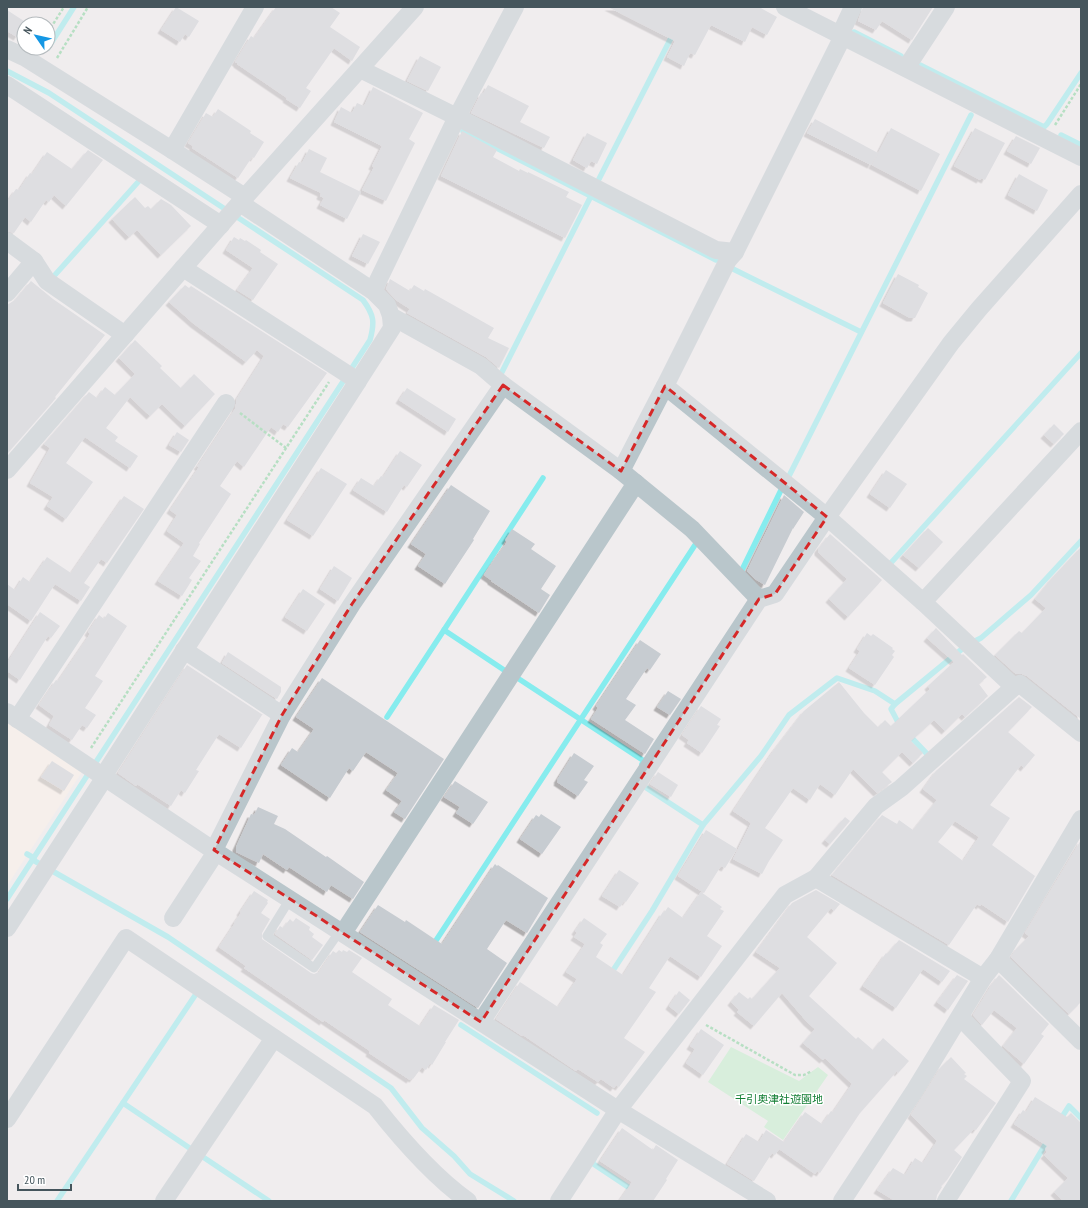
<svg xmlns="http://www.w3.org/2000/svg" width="1088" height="1208" viewBox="0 0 1088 1208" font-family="'PT Sans Narrow','Noto Sans JP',sans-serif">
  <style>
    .commercial { fill: #fcf1e6 }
    .green { fill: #baf0c5 }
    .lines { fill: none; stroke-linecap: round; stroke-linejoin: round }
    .stream { stroke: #86ecee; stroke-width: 5.5 }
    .building { fill: #c7ccd1; fill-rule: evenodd; filter: url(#shadow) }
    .path { stroke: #71cf8f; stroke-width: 2.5; stroke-dasharray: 3 2; stroke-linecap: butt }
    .lane { stroke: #b9c6cb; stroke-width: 9 }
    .street { stroke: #b9c6cb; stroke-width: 18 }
    .marked { fill: none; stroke: #d62828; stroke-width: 3; stroke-dasharray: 8 5; stroke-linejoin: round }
    .labels { text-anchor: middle; stroke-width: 3; stroke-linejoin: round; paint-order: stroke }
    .park-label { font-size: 11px; fill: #147f35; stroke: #fff }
  </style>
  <defs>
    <filter id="shadow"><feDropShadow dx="-3.5" dy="3.5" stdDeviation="0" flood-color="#0004"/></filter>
  </defs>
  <rect width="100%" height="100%" fill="#f0edee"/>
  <path class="commercial" d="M7 722 82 772 7 886Z"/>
  <path class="green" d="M731 1047 799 1081 818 1067 828 1075 783 1140 764 1127 768 1121 708 1082Z"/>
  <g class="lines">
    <g class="stream">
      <path d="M854 32 901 56"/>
      <path d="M48 48 74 7"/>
      <path d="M920 65 1044 127 1047 124 1081 73"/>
      <path d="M7 71 49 93 363 300C374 315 375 322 370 340L7 899"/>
      <path d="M463 131 716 260"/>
      <path d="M1061 135 1081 145"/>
      <path d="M599 179 674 32"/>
      <path d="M731 268 861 332"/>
      <path d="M54 276 139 181"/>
      <path d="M502 372 591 196"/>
      <path d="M788 478 971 115"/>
      <path d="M889 565 1081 353"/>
      <path d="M740 574 783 486"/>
      <path d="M444 630 543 478"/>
      <path d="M973 642 981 638 1031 595 1081 541"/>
      <path d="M519 679 644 761 642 764"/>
      <path d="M895 704 891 709 900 726"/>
      <path d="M387 717 444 630 507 672"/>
      <path d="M909 735 929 756"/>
      <path d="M703 825 761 756 789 715 837 678 875 691 895 704 962 649"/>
      <path d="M27 854 34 858"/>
      <path d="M33 860 168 937 391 1088 422 1128 454 1156 470 1174 514 1201"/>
      <path d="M433 945 695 545"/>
      <path d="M610 975 652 911 703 825 645 787"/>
      <path d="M461 1025 597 1113"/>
      <path d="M123 1103 191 1149"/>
      <path d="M1060 1120 1069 1106 1081 1118"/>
      <path d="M203 1157 269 1201"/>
      <path d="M594 1159 592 1163 634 1191"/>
      <path d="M57 1201 196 994"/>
      <path d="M1011 1201 1048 1140"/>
    </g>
  </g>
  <g class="building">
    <path d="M176 7 199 21 189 37 185 34 180 42 161 30Z"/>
    <path d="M276 7H331L340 13 330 27 360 47 352 61 334 48 306 88 311 91 300 108 286 99 287 98 237 64V63L235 62 251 36 254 38Z"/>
    <path d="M608 7H759L777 17 767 35 752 27 745 42 711 25 695 55 690 53 684 66 667 57 675 41Z"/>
    <path d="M863 7H933L912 40 882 21 876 30 858 21Z"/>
    <path d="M7 10 27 23 24 24V27L17 37 7 31Z"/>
    <path d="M420 56 441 67 428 91 407 81Z"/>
    <path d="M488 85 529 106 520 122 550 137 544 148 471 113 481 93 483 94Z"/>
    <path d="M373 87 423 113 409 139 415 143 386 201 362 190 374 167 372 166 382 146 334 122 341 107 352 113 357 103 364 106Z"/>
    <path d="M218 109 251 131 250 133 264 142 254 158 252 157 238 178 192 148 193 146 188 143 206 113 213 117Z"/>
    <path d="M815 119 878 153 871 165 807 133Z"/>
    <path d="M891 128 940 154 921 191 872 165Z"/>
    <path d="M975 128 1005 143 985 180 981 178 980 180 954 166Z"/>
    <path d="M462 131 497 150 493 157 519 171 520 169 528 173V172L569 192 566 197 582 205 565 238 441 176Z"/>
    <path d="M587 133 607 143 597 164 591 161 587 168 573 160Z"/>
    <path d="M1016 136 1040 148 1031 164 1007 151Z"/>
    <path d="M309 149 327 158 320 172 361 192 347 219 320 205 324 198 320 196 321 193 290 178 299 162 302 163Z"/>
    <path d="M88 150 103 160 66 206 54 195 49 202 46 200 31 222 25 217 14 233 7 231V202L16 189 19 190 30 173 32 174 47 152 72 169Z"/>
    <path d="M1019 174 1048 190 1037 211 1008 195Z"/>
    <path d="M135 197 145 208 148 206 151 209 161 199 171 205 191 226 161 255 137 230 129 237 112 219Z"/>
    <path d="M363 234 380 242 368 264 352 256Z"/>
    <path d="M234 237 239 240 240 238 245 241 246 240 261 250 260 252 278 264 253 300 237 290 253 268 226 250Z"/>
    <path d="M898 274 919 285 918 287 928 293 915 318H910L883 303Z"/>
    <path d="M390 279 410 291 414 285 424 291 425 289 494 328 488 338 509 348 499 368 486 357 407 313 410 309 396 300 386 289Z"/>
    <path d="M31 281 53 299 105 335 55 397 56 398 7 454V305L15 300Z"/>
    <path d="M185 285 189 288 191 286 327 373 288 427 283 424 278 432 271 427 244 467 237 461 220 486 231 494 199 543 200 544 193 556 201 561 189 578 192 580 182 596 158 581 184 543 167 531 177 515 170 510 199 467 197 466 199 464 235 409 236 404V400L264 356 257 350 246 362 194 324 169 302Z"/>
    <path d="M135 340 162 366 160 368 181 388 194 374 215 394 185 426 162 404 150 416 130 397 106 428 118 437 115 441 138 456 130 468 85 437 66 463 93 482 66 519 47 506 53 497 30 483 50 448 44 444 89 392 97 398 105 387 115 395 135 374 119 358Z"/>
    <path d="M407 388 456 419 448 432 399 400Z"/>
    <path d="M1054 424 1064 434 1054 444 1044 435Z"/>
    <path d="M177 432 189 440 181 452 169 445Z"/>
    <path d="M400 451 422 465 407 487 404 485 387 512 353 490 361 478 374 486 381 476 383 477Z"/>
    <path d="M321 468 347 484 313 536 287 520Z"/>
    <path d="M886 470 907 484 890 508 870 494Z"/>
    <path d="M451 485 490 511 473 539 474 540 445 584 418 566 426 554 411 544Z"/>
    <path d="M784 495 804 512 793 529V528L765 585 755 579 747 571Z"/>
    <path d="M124 496 144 509 107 563 101 559 84 583 90 587 81 601 55 584 31 621 7 604V584L15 590 23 577 30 582 47 557 71 573Z"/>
    <path d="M928 528 943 542 919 568 903 555Z"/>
    <path d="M512 529 535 544 531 549 556 566 541 589 550 595 539 613 491 581V580L484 575 507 542 505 540Z"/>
    <path d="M830 534 882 580 848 617 829 599 847 579 818 552V549Z"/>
    <path d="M1081 547V719L1027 676 1022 674H1016L995 655 1019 631 1022 633 1046 608 1035 599 1052 578Z"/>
    <path d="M334 566 352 578 338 601 320 589Z"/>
    <path d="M303 589 325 604 307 631 285 617Z"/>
    <path d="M40 612 60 626 51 638 48 636 20 680 7 671V663Z"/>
    <path d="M108 613 127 626 95 676 103 681 85 708 96 715 87 728 82 725 72 740 49 725 54 716 39 705 56 680 58 681 90 634 88 632 99 615 104 619Z"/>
    <path d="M936 628 962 655 963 654 987 677 979 684 988 696 965 717 962 714 945 731 934 720 911 741 923 753 913 763 902 752 882 772 892 782 877 793 853 769 835 795 820 784 810 800 793 788 765 828 783 840 769 861 762 874 733 859 751 823 733 811 774 750 804 711 839 682 864 713 878 727 885 720 891 726 930 689 928 686 954 662 927 638Z"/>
    <path d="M867 633 871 636 873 634 893 648 892 649 895 651 892 655 894 657 875 685 849 668 860 651 857 649Z"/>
    <path d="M640 640 661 654 650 670 647 668 626 699 636 705 625 720 654 739 645 754 591 719 598 708 596 706Z"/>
    <path d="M228 652 281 687V692L277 699 222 663Z"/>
    <path d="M187 665 263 715H262L241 748 219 734 196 770 199 771 185 793 181 790 171 806 137 784 136 786 118 773Z"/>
    <path d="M322 678 444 759 405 819 394 812 402 801 386 790 398 773 366 752 353 771 349 768 330 798 281 765 292 748 298 752 314 729 296 717Z"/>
    <path d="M668 691 681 699 670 715 657 707Z"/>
    <path d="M1019 697 1032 707 1008 732 1035 755 1024 768 1021 765 990 805 1010 818 992 845 1035 876 1008 922 981 904 980 906 977 904 949 945 832 875 882 815 897 824 899 820 913 830 937 800 923 789 936 771ZM955 821 979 837 963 861 938 842Z"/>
    <path d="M701 706 721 719 717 725 720 726 702 753 687 743 689 740 682 735Z"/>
    <path d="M574 753 594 766 584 780 588 782 578 796 557 782 558 780H557Z"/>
    <path d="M52 761 74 775 64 791 41 777Z"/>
    <path d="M658 772 678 785 671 797 650 784Z"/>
    <path d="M455 781 488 802 473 824 456 813 460 807 444 797Z"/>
    <path d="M258 807 278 816 274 824 285 829 326 857 327 856 364 882 353 899 331 885 327 892 289 867 287 870 263 854 259 863 236 852V847L251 814 254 815Z"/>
    <path d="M541 814 561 827 542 854 520 839 536 815 539 817Z"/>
    <path d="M845 817 850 821 830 844 825 840Z"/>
    <path d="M706 830 737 849 725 868 721 866 704 893 678 876Z"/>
    <path d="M1081 840V1002L1069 1014 1011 957 1017 948 1029 936 1025 933Z"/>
    <path d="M495 864 497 866 498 865 548 898 527 933 506 920 487 949 507 963 478 1008 360 932 378 905 405 922 406 920 442 944Z"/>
    <path d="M619 870 639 883 626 902 624 901 620 907 602 896Z"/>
    <path d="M816 890 840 904 834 911 831 908 807 937 837 963 809 996 856 1039 858 1037 873 1050 883 1038 909 1061 898 1073 897 1071 860 1113 820 1173 817 1171 815 1174 779 1149 805 1112 822 1124 831 1111 833 1112 852 1084 825 1058 823 1060 803 1043 815 1029 807 1022 782 993 754 1026 737 1012 739 1010 731 1002 739 992 748 999 750 997 752 999 780 968 756 952 792 903Z"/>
    <path d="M254 891 268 900 267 902 268 903 261 913 270 919 262 933V939L311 973 314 974 319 972 333 951 336 953 339 950 342 952 343 950 347 952 349 950 362 958 352 972 392 999 388 1005 420 1026 434 1005 459 1020 445 1042H446L432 1065 430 1063 426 1070 422 1067 413 1079 411 1078 410 1080 369 1053 370 1051 324 1020 323 1022 244 968 246 966 219 947 235 923H234L241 913 240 912Z"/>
    <path d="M701 892 722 907 720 909 724 911 707 936 722 946 701 977 670 956 649 988 656 992 624 1038 645 1052 619 1087 616 1085 614 1088 601 1079 598 1082 578 1069 576 1071 523 1035 522 1036 496 1019 520 982 558 1007 577 979 566 972 585 944 574 937 577 933 575 931 584 918 607 934 600 943 603 945 596 957 623 975 663 912 664 913 668 907 683 918Z"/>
    <path d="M296 918 310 927 309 930 314 934 312 937 323 945 312 960 275 934 280 926 283 928 290 919 293 922Z"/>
    <path d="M899 940 950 971 942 982 923 969 896 1008 863 986 886 953 887 954Z"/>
    <path d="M957 975 968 981 948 1010 937 1002Z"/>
    <path d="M999 975 1049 1024 1041 1034 1044 1036 1024 1064 1003 1046 1017 1028 994 1010 982 1025 973 1015 992 984Z"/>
    <path d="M679 991 690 1000 679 1014 669 1006Z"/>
    <path d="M701 1029 724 1045 703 1075 686 1063 695 1049 690 1046Z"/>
    <path d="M951 1057 966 1073 964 1074 967 1076 964 1079 996 1103 976 1130 974 1129 954 1150 962 1157 947 1180 941 1186 942 1187 937 1195 936 1201H895L877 1190 893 1168 905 1175 915 1158 923 1163 937 1141 911 1115 941 1067Z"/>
    <path d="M1035 1097 1067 1117 1071 1113 1081 1123V1201H1063L1054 1192 1068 1178 1044 1155 1047 1152 1045 1149 1047 1146 1014 1124 1023 1110 1026 1112Z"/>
    <path d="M622 1128 653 1150 656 1145 678 1160 666 1179 667 1180 653 1201H619L632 1182 600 1161Z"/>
    <path d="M766 1130 784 1142 775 1155 772 1153 754 1181 727 1164 746 1134 759 1142Z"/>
  </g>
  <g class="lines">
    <g class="path">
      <path d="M48 32 64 7"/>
      <path d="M57 58 88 7"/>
      <path d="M1055 125 1081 84"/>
      <path d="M240 413 286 448"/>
      <path d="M91 748 329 382"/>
      <path d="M706 1025 795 1075H804L812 1071"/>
    </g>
    <path class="lane" d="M290 899 267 936 314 968 340 931"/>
    <g class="street">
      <path d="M785 7 1081 157"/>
      <path d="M840 35 853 7"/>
      <path d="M843 36 735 252 728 260 665 386 827 517 923 602 1014 687"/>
      <path d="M7 49 24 57 172 150 245 197"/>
      <path d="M906 68 946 7"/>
      <path d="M360 69 457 117 716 250 735 252"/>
      <path d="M7 85 221 225"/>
      <path d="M172 150 255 7"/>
      <path d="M240 203 373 291 387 305 391 316 481 366 503 385 621 471 692 529 759 599"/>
      <path d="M7 241 34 261 7 293"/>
      <path d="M34 261 47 281 125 335"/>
      <path d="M183 268 358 381 392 328 391 316"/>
      <path d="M373 291 457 117 515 7"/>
      <path d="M7 470 245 197 415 7"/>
      <path d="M621 471 665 386"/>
      <path d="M923 602 1081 431"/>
      <path d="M184 650 282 715"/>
      <path d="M7 712 216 852 618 1110 767 1201"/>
      <path d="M17 719 226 403"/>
      <path d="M104 775 358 381"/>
      <path d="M214 850 282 715 352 604 503 385"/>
      <path d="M816 878 983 978"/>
      <path d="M173 918 216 852"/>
      <path d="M7 928 105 777"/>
      <path d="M343 933 636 483"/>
      <path d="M998 959 1081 1041"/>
      <path d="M481 1022 759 599 775 594 827 517 951 343 979 309 1081 194"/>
      <path d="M7 1119 126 938 375 1106C401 1139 434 1177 468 1201"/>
      <path d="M164 1201 274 1038"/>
      <path d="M559 1201 618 1110 785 895 816 878 876 806 901 788 1014 687 1020 684 1081 733"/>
      <path d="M842 1201 915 1090 983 978 998 959 1081 819"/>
      <path d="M946 1201 1022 1081 960 1017"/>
    </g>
  </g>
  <path d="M0 0H1088V1208H0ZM503 385 621 471 665 386 827 517 775 594 759 599 481 1022 214 850 282 715 352 604Z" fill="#f0edee" fill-opacity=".55" fill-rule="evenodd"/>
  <path class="marked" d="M503 385 621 471 665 386 827 517 775 594 759 599 481 1022 214 850 282 715 352 604Z"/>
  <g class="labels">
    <g class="park-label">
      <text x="779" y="1103">千引奥津社遊園地</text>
    </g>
  </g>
  <rect width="1088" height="1208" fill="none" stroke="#45555c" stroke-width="16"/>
  <g transform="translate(36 36) rotate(304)"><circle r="19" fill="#ffffff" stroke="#b5bbbe"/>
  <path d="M0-3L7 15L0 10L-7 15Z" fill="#1497e4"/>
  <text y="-6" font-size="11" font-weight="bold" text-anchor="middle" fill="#45555c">N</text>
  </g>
  <path d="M18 1184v6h53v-6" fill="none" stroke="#45555c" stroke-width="2"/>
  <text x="24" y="1184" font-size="12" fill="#45555c" stroke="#ffffff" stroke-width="3" paint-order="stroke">20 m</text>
</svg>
